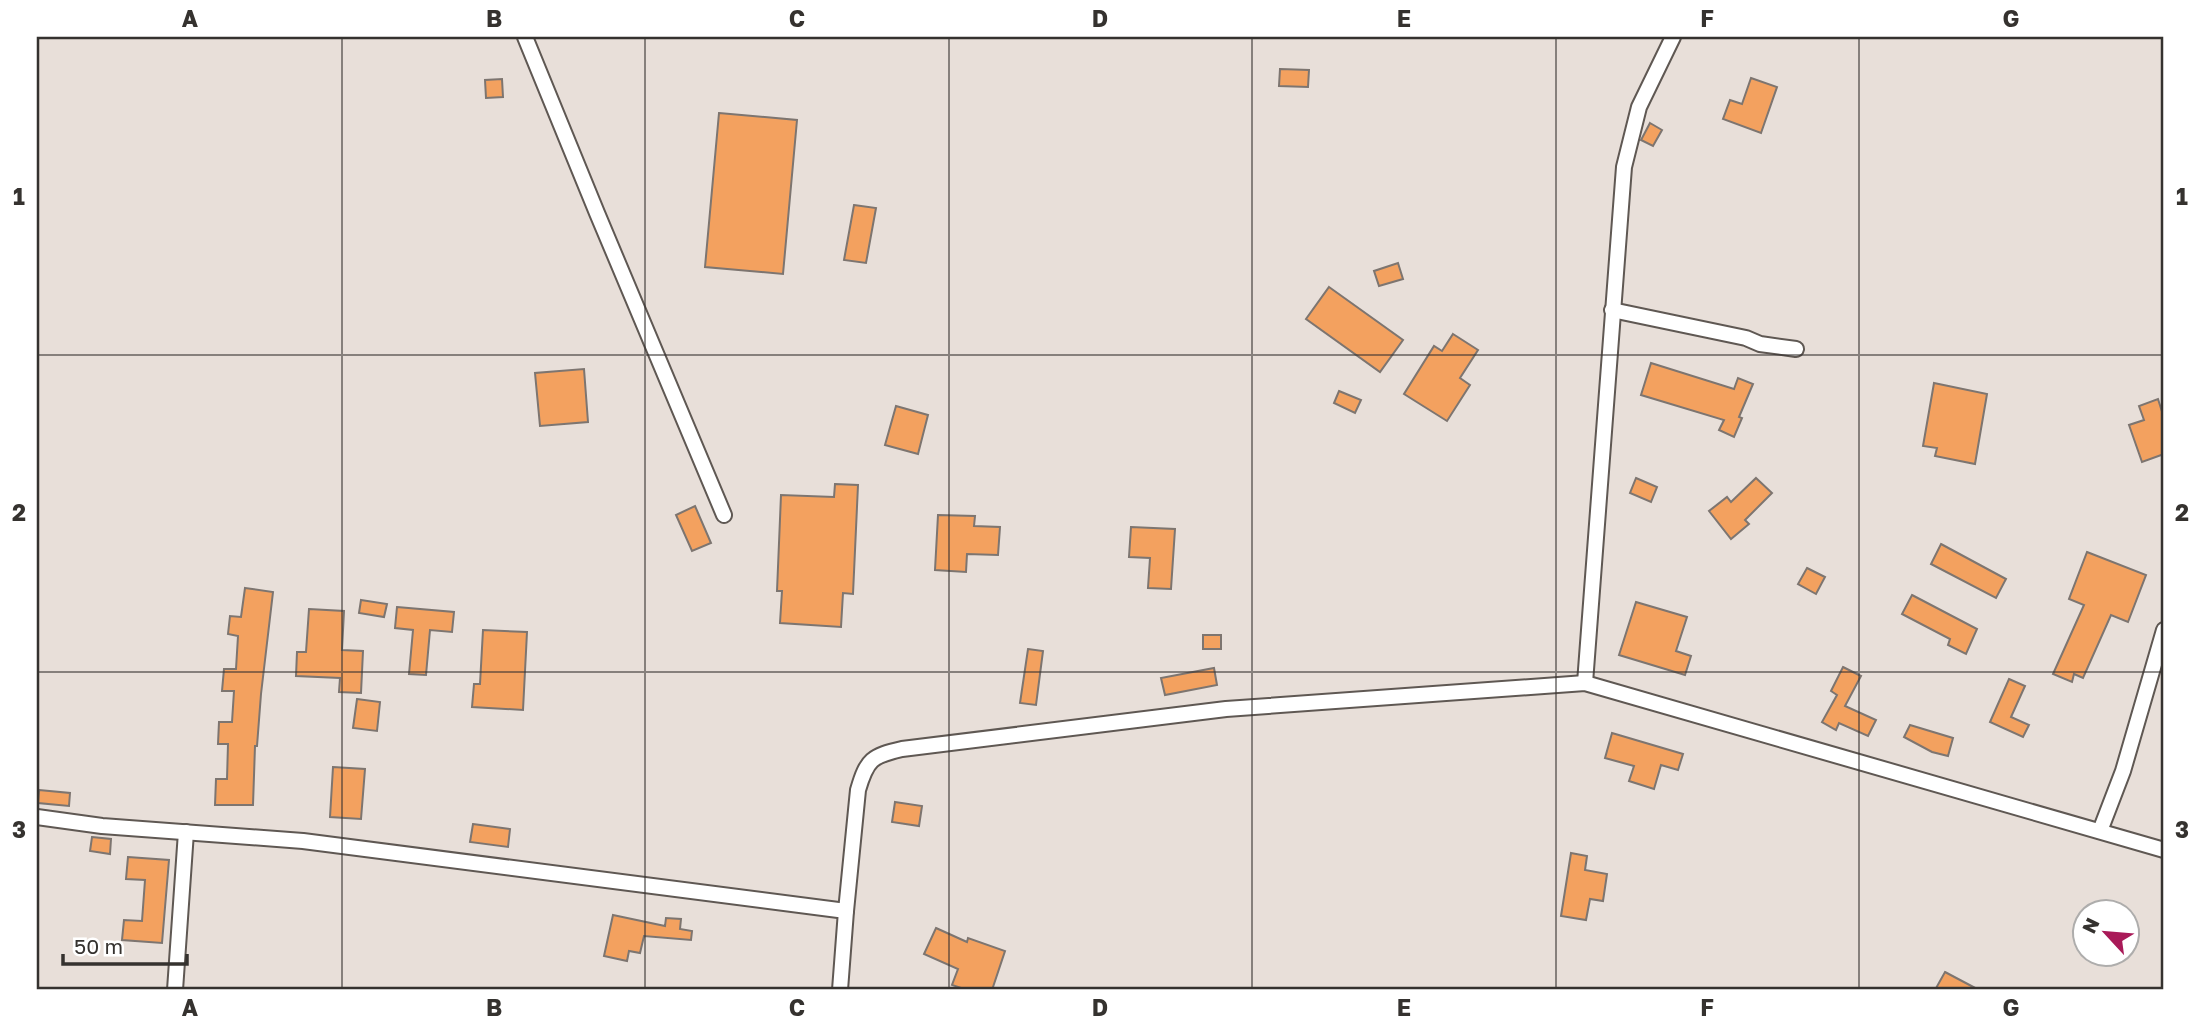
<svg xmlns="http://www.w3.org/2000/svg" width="2201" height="1027" viewBox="0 0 2201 1027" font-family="'Golos Text',sans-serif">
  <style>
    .building { fill: #f3a15f; stroke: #7d7570; stroke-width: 2 }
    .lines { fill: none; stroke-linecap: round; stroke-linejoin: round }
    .minor-casing { stroke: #5f5853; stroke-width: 18 }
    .minor { stroke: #fff; stroke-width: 14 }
    .grid { fill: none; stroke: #35322f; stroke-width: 2; stroke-opacity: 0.55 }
    .neatline { fill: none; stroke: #35322f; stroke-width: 2.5 }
    .grid-label { font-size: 23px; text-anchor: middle; font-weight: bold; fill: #35322f }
  </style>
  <rect width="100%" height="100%" fill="#e8dfd9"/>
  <g class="building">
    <path d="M1280 69 1309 70 1308 87 1279 86Z"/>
    <path d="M1751 78 1777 87 1761 133 1723 119 1730 100 1742 104Z"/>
    <path d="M502 79 503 97 486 98 485 80Z"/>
    <path d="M719 113 797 120 783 274 705 267Z"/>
    <path d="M1650 123 1662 130 1653 146 1641 140Z"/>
    <path d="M854 205 876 208 866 263 844 260Z"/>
    <path d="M1398 263 1403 279 1379 286 1374 271Z"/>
    <path d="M1329 287 1403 340 1380 372 1306 319Z"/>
    <path d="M1453 334 1478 350 1460 378 1470 385 1447 421 1404 394 1434 346 1442 351Z"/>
    <path d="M1651 363 1734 389 1738 378 1753 384 1739 417 1742 418 1734 437 1719 430 1724 420 1641 395Z"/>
    <path d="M584 369 588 422 540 426 535 373Z"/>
    <path d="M1934 383 1987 394 1975 464 1935 456 1937 448 1923 446Z"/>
    <path d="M1339 391 1361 400 1355 413 1334 403Z"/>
    <path d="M2158 399 2164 418V454L2142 462 2129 425 2144 420 2139 406Z"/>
    <path d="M896 406 928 415 918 454 885 445Z"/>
    <path d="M1636 478 1657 487 1651 502 1630 493Z"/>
    <path d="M1756 478 1772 493 1745 520 1749 524 1731 539 1709 511 1727 497 1731 502Z"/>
    <path d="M835 484 858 485 853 594 843 593 841 627 780 623 782 591H777L781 495 834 497Z"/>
    <path d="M695 506 711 543 692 551 676 515Z"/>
    <path d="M938 515 975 516 974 526 1000 527 998 555 967 554 966 572 935 570Z"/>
    <path d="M1131 527 1175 529 1171 589 1148 588 1150 558 1129 557Z"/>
    <path d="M1941 544 2006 579 1996 598 1931 564Z"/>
    <path d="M2087 552 2146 575 2128 622 2111 615 2083 678 2074 674 2072 682 2053 674 2084 605 2069 599Z"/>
    <path d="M1807 568 1825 577 1816 594 1798 584Z"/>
    <path d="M245 588 273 592 261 694 257 746H255L253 805H215L216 779H227L228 744H218L219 722H232L234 691H222L224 669H236L238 636 228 634 230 616 241 617Z"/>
    <path d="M1912 595 1977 629 1966 654 1948 645 1950 639 1902 614Z"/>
    <path d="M361 600 387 604 384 617 359 613Z"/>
    <path d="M1636 602 1687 617 1676 651 1691 656 1685 675 1619 655Z"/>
    <path d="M397 607 454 612 452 632 430 630 426 675 409 674 413 630 395 628Z"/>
    <path d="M309 609 344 611 342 650 363 651 361 693 339 692 340 678 296 676 297 652H306Z"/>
    <path d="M483 630 527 632 523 710 472 707 474 684H480Z"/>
    <rect x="1203" y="635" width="18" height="14"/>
    <path d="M1028 649 1043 651 1036 705 1020 703Z"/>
    <path d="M1843 667 1861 676 1845 706 1876 720 1868 736 1839 723 1836 730 1822 722 1837 695 1831 691Z"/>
    <path d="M1214 668 1217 685 1165 695 1161 678Z"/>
    <path d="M2009 679 2025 686 2011 717 2029 725 2023 737 1990 722Z"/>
    <path d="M357 699 380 702 377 731 353 728Z"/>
    <path d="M1910 725 1953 738 1948 756 1932 752 1904 737Z"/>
    <path d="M1612 733 1683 754 1678 770 1661 765 1654 789 1629 781 1634 766 1605 758Z"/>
    <path d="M333 767 365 769 361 819 330 817Z"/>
    <path d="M39 790 70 793 69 806 38 803Z"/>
    <path d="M895 802 922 806 919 826 892 822Z"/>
    <path d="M473 824 510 829 508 847 470 842Z"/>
    <path d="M92 837 111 839 110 854 90 851Z"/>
    <path d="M1571 853 1587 856 1585 870 1607 874 1603 901 1590 899 1586 920 1561 916Z"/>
    <path d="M128 857 169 860 162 943 122 940 124 920 142 921 145 880 126 879Z"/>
    <path d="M613 915 665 926 666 918 681 919 680 929 692 931 691 940 644 936 640 953 629 951 627 961 604 956Z"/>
    <path d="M936 928 967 942 968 938 1005 951 992 990H967L952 985 958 969 924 954Z"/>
    <path d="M1945 972 1979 990H1935Z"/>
  </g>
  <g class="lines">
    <defs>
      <g id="minor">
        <path d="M525 37 597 213 724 515"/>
        <path d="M1612 310 1746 338 1760 344 1796 349"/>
        <path d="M1585 683 1624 167 1639 107 1673 37"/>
        <path d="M37 817 102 826 303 841 846 911"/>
        <path d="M2100 831 2123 771 2164 630"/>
        <path d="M175 990 186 832"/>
        <path d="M840 990 846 911 858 790C867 759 872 756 902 749L1226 709 1585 683 2164 850"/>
      </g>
    </defs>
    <use href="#minor" class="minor-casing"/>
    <use href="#minor" class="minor"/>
  </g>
  <path class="grid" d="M342 37V990M645 37V990M949 37V990M1252 37V990M1556 37V990M1859 37V990M37 355H2164M37 672H2164"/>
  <rect width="2201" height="1027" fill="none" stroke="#ffffff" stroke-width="77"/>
  <g transform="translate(2106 933) rotate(296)"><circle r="33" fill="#ffffff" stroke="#aeadac" stroke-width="2"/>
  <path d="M0-5L12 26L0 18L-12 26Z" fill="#a91a58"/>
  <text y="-10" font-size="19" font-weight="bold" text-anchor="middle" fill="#35322f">N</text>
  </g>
  <path d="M63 954v10h124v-10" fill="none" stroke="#35322f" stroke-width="3.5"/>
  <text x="74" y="954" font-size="21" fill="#35322f" stroke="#ffffff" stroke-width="5" paint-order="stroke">50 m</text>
  <rect x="38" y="38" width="2124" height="950" class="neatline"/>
  <g class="grid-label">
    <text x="190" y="27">A</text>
    <text x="494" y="27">B</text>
    <text x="797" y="27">C</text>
    <text x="1100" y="27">D</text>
    <text x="1404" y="27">E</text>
    <text x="1707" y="27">F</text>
    <text x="2011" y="27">G</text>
    <text x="19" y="205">1</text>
    <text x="2182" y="205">1</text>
    <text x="19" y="521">2</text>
    <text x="2182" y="521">2</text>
    <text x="19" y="838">3</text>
    <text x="2182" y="838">3</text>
    <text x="190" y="1016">A</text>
    <text x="494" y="1016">B</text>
    <text x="797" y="1016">C</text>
    <text x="1100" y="1016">D</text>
    <text x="1404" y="1016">E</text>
    <text x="1707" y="1016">F</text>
    <text x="2011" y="1016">G</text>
  </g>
</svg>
